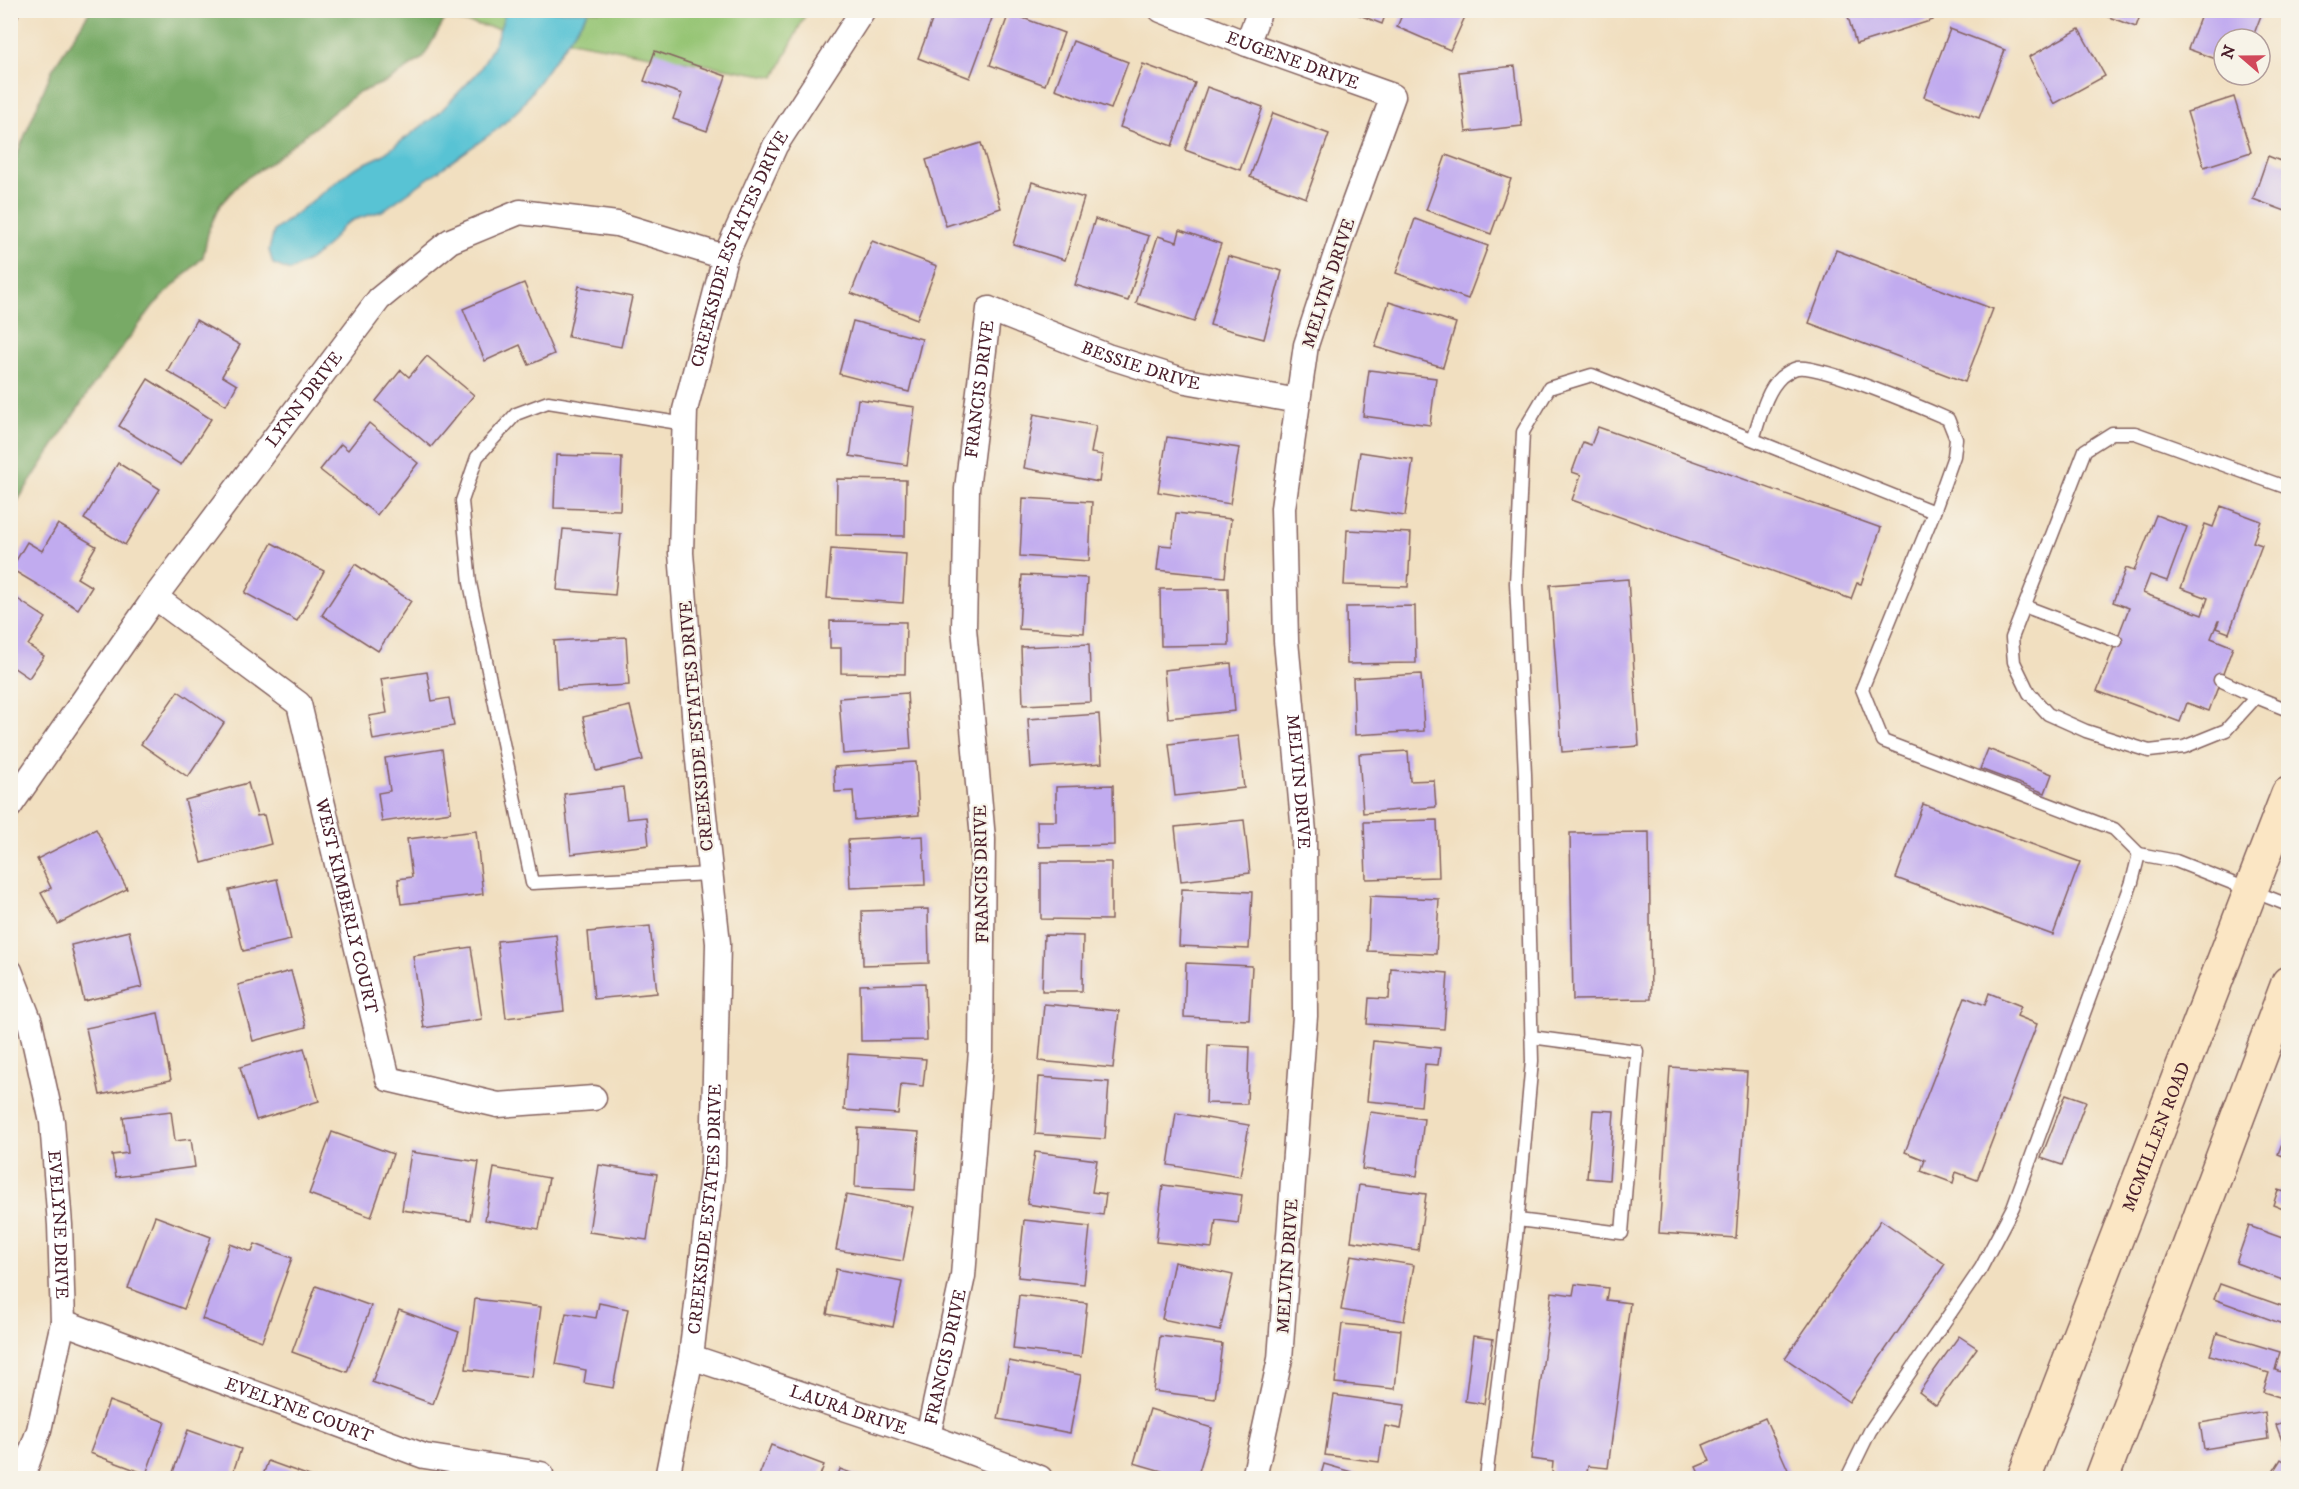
<svg xmlns="http://www.w3.org/2000/svg" width="2299" height="1489" viewBox="0 0 2299 1489" font-family="'IM FELL DW Pica',serif">
  <style>
    .green { fill: #96c574; stroke: #707250; stroke-width: 1.5 }
    .forest { fill: #78aa66; stroke: #616448; stroke-width: 1.5 }
    .water { fill: #59c3d4; stroke: #527180; stroke-width: 1.5 }
    .building { fill: #c1abef }
    .lines { fill: none; stroke-linecap: round; stroke-linejoin: round }
    .lane-casing { stroke: #84625f; stroke-width: 15 }
    .street-casing { stroke: #84625f; stroke-width: 27 }
    .secondary-casing { stroke: #84625f; stroke-width: 36 }
    .lane { stroke: #fff; stroke-width: 12 }
    .street { stroke: #fff; stroke-width: 24 }
    .secondary { stroke: #fbe6c4; stroke-width: 33 }
    .labels { text-anchor: middle; stroke-width: 4.5; stroke-linejoin: round; paint-order: stroke }
    .street-label { font-size: 18px; fill: #4a1f2b; stroke: #f7f3e8 }
  </style>
  <rect width="100%" height="100%" fill="#f7f3e8"/>
  <filter id="ink" filterUnits="userSpaceOnUse"><feTurbulence type="fractalNoise" baseFrequency=".0167" numOctaves="2"/><feDisplacementMap in="SourceGraphic" scale="12" xChannelSelector="R" yChannelSelector="G"/><feConvolveMatrix kernelMatrix="1 2 1 2 8 2 1 2 1" color-interpolation-filters="sRGB"/></filter>
  <filter id="wash" filterUnits="userSpaceOnUse"><feTurbulence type="fractalNoise" baseFrequency=".008" numOctaves="4" result="noise"/><feDisplacementMap in="SourceGraphic" scale="24" xChannelSelector="R" yChannelSelector="G"/><feGaussianBlur stdDeviation="1.35" result="paint"/><feColorMatrix in="noise" values="0 0 0 0 0 0 0 0 0 0 0 0 0 0 0 0 0 1.4 0 .05"/><feComposite in="paint" operator="in"/></filter>
  <g filter="url(#wash)">
    <rect width="100%" height="100%" fill="#f1dfc0"/>
    <path class="green" d="M441 11H807L775 77 445 19Z"/>
    <path class="forest" d="M90 11 441 10 445 19 423 58 388 81 356 94 270 163 242 181 220 205 209 229 203 257 154 305 92 387 11 511V169L52 70Z"/>
    <path class="water" d="M506 11H589L520 108 499 128 382 211 353 220 344 225 326 247 310 260 290 271 273 264 269 250 274 231 353 169 381 156 438 114 479 71 495 43Z"/>
    <g id="blocks">
      <g class="building">
        <path d="M10 10H20L16 22 10 20Z"/>
        <path d="M936 10H954L964 14 966 10H995L970 78 918 58Z"/>
        <path d="M1347 10H1387L1382 24Z"/>
        <path d="M1404 10H1468L1450 50 1397 27Z"/>
        <path d="M1846 10H1930L1933 20 1856 44Z"/>
        <path d="M2090 10H2142L2136 27Z"/>
        <path d="M2203 10H2255L2262 13 2252 39H2224V62L2188 49Z"/>
        <path d="M1009 13 1064 33 1045 85 990 65Z"/>
        <path d="M1950 29 2005 50 1979 118 1924 97Z"/>
        <path d="M2079 29 2105 76 2054 104 2029 57Z"/>
        <path d="M1073 41 1128 62 1111 109 1055 89Z"/>
        <path d="M655 51 726 76 707 131 673 119 682 94 644 81Z"/>
        <path d="M1143 64 1195 83 1172 146 1120 127Z"/>
        <path d="M1515 66 1522 126 1466 132 1459 72Z"/>
        <path d="M1207 87 1263 107 1240 170 1185 150Z"/>
        <path d="M2234 97 2251 152 2204 167 2187 112Z"/>
        <path d="M1273 113 1329 134 1306 198 1250 177Z"/>
        <path d="M981 143 1001 208 946 226 926 160Z"/>
        <path d="M1446 155 1511 179 1491 234 1426 210Z"/>
        <path d="M2268 156 2288 164V212L2253 199Z"/>
        <path d="M1032 182 1084 198 1065 260 1013 244Z"/>
        <path d="M1095 219 1149 236 1128 301 1075 285Z"/>
        <path d="M1415 219 1488 246 1468 299 1396 273Z"/>
        <path d="M1180 230 1221 244 1194 322 1136 303 1158 236 1177 242Z"/>
        <path d="M872 241 937 266 917 319 851 293Z"/>
        <path d="M1836 250 1993 309 1965 382 1809 323Z"/>
        <path d="M1228 256 1282 271 1264 339 1210 325Z"/>
        <path d="M524 283 554 354 529 365 520 345 485 361 463 309Z"/>
        <path d="M579 286 632 297 621 347 568 337Z"/>
        <path d="M1389 302 1456 323 1443 367 1375 347Z"/>
        <path d="M196 320 240 345 222 376 237 385 226 405 167 371Z"/>
        <path d="M853 321 922 339 909 392 839 374Z"/>
        <path d="M427 356 474 395 431 447 376 401 401 370 409 377Z"/>
        <path d="M1369 370 1436 378 1430 425 1363 416Z"/>
        <path d="M148 379 211 419 181 465 119 426Z"/>
        <path d="M858 399 915 407 907 465 850 456Z"/>
        <path d="M1034 414 1096 426 1091 453 1103 455 1099 482 1024 468Z"/>
        <path d="M369 423 418 463 377 515 320 470 341 444 348 450Z"/>
        <path d="M1598 427 1881 528 1861 584 1857 583 1851 599 1572 500 1581 475 1572 472 1583 442 1591 445Z"/>
        <path d="M1167 437 1239 448 1230 504 1158 492Z"/>
        <path d="M1360 452 1413 460 1405 516 1352 508Z"/>
        <path d="M556 455 622 457 620 510 554 508Z"/>
        <path d="M118 463 160 489 125 545 84 519Z"/>
        <path d="M837 479 906 480 905 536 836 535Z"/>
        <path d="M1023 498 1092 502 1089 561 1020 556Z"/>
        <path d="M2221 506 2261 521 2253 542 2262 545 2229 633 2216 628 2219 621H2218L2211 638 2233 647 2209 711 2187 703 2180 722 2097 691 2129 608 2113 602 2126 568 2134 571 2156 515 2187 527 2167 581 2150 575 2143 593 2202 615 2208 598 2181 588 2205 524 2213 527Z"/>
        <path d="M1176 513 1231 519 1225 577 1157 570 1160 545 1172 546Z"/>
        <path d="M58 524 96 546 77 578 92 587 78 609 11 569 27 542 42 551Z"/>
        <path d="M563 529 621 534 615 595 557 590Z"/>
        <path d="M1347 530 1411 533 1408 587 1344 585Z"/>
        <path d="M272 543 324 571 297 621 245 593Z"/>
        <path d="M831 549 906 554 903 603 827 598Z"/>
        <path d="M355 564 411 601 378 651 322 615Z"/>
        <path d="M1022 575 1087 578 1084 633 1019 629Z"/>
        <path d="M1628 579 1639 746 1562 752 1550 585Z"/>
        <path d="M1228 588 1229 645 1161 646 1160 589Z"/>
        <path d="M10 594 46 618 28 645 44 656 29 678 10 665Z"/>
        <path d="M1415 606 1416 663 1347 664 1346 607Z"/>
        <path d="M830 621 906 622 905 674 841 673V648H830Z"/>
        <path d="M626 637 629 685 557 689 554 641Z"/>
        <path d="M1089 644 1091 702 1023 705 1021 647Z"/>
        <path d="M1231 663 1235 711 1168 718 1164 670Z"/>
        <path d="M427 672 432 701 449 698 454 726 373 740 369 716 387 713 381 679Z"/>
        <path d="M1421 674 1424 731 1355 735 1353 678Z"/>
        <path d="M178 691 224 723 188 777 141 744Z"/>
        <path d="M907 693 911 749 843 754 839 698Z"/>
        <path d="M630 706 643 760 596 771 583 717Z"/>
        <path d="M1099 714 1102 763 1031 768 1028 719Z"/>
        <path d="M1238 736 1244 788 1175 796 1169 744Z"/>
        <path d="M442 749 451 812 382 822 378 793 390 791 385 758Z"/>
        <path d="M1988 749 2052 774 2045 793 1980 769Z"/>
        <path d="M1408 751 1410 781 1434 780 1436 807 1363 813 1359 754Z"/>
        <path d="M916 762 919 815 855 820 853 791 835 792 834 767Z"/>
        <path d="M248 783 257 816 264 815 271 844 202 863 185 800Z"/>
        <path d="M1113 785 1114 845 1038 847 1037 821H1056V787Z"/>
        <path d="M623 787 627 819 646 817 649 845 571 854 564 794Z"/>
        <path d="M1923 804 2080 862 2053 935 1896 878Z"/>
        <path d="M1244 820 1250 873 1181 881 1175 827Z"/>
        <path d="M1437 820 1439 877 1366 879 1364 822Z"/>
        <path d="M96 829 127 889 58 924 41 893 51 888 37 859Z"/>
        <path d="M476 831 483 894 401 904 398 879 412 877 407 839Z"/>
        <path d="M1649 832 1651 999 1573 1000 1570 833Z"/>
        <path d="M923 836 925 885 850 888 848 840Z"/>
        <path d="M1041 862H1111V920L1041 919Z"/>
        <path d="M277 879 291 940 243 951 229 890Z"/>
        <path d="M1182 889 1252 892 1249 949 1179 946Z"/>
        <path d="M1370 896 1439 899 1436 954 1368 951Z"/>
        <path d="M928 909 929 963 863 965 862 911Z"/>
        <path d="M650 926 657 993 594 999 588 932Z"/>
        <path d="M129 931 142 987 84 1001 71 945Z"/>
        <path d="M556 935 564 1011 506 1018 497 941Z"/>
        <path d="M1044 935 1083 936 1082 991H1042Z"/>
        <path d="M471 947 482 1019 424 1028 413 956Z"/>
        <path d="M1186 963 1252 966 1249 1020 1184 1017Z"/>
        <path d="M1391 968 1448 973 1444 1029 1367 1024 1369 998 1389 999Z"/>
        <path d="M291 971 306 1027 253 1041 238 985Z"/>
        <path d="M925 983 927 1040 861 1041 860 985Z"/>
        <path d="M1989 993 2021 1006 2017 1016 2037 1024 1977 1180 1956 1172 1953 1183 1921 1171 1925 1160 1905 1152 1965 997 1985 1005Z"/>
        <path d="M1044 1004 1119 1011 1113 1068 1039 1061Z"/>
        <path d="M158 1013 171 1080 100 1095 86 1028Z"/>
        <path d="M1373 1041 1440 1048 1438 1065 1425 1064 1421 1106 1367 1101Z"/>
        <path d="M1208 1045 1249 1047 1247 1104 1206 1103Z"/>
        <path d="M304 1048 319 1101 256 1120 240 1067Z"/>
        <path d="M848 1054 926 1059 923 1086 901 1084 898 1114 844 1110Z"/>
        <path d="M1670 1067 1747 1072 1736 1238 1659 1233Z"/>
        <path d="M1039 1077 1109 1082 1105 1139 1035 1134Z"/>
        <path d="M2066 1094 2086 1101 2062 1165 2041 1158Z"/>
        <path d="M1593 1110 1614 1111 1609 1180 1587 1178Z"/>
        <path d="M171 1111 175 1141 191 1139 195 1167 116 1177 112 1155 128 1153 123 1117Z"/>
        <path d="M1370 1112 1424 1119 1417 1176 1362 1169Z"/>
        <path d="M1176 1113 1249 1125 1240 1177 1168 1165Z"/>
        <path d="M858 1128 919 1132 915 1190 855 1187Z"/>
        <path d="M332 1132 393 1154 371 1217 309 1194Z"/>
        <path d="M2285 1135 2288 1136V1158L2278 1154Z"/>
        <path d="M411 1152 479 1162 470 1220 402 1210Z"/>
        <path d="M1035 1152 1097 1160 1092 1192 1106 1194 1103 1215 1027 1204Z"/>
        <path d="M599 1165 657 1174 647 1240 589 1232Z"/>
        <path d="M494 1168 549 1178 539 1229 485 1220Z"/>
        <path d="M1163 1185 1242 1195 1238 1223 1216 1220 1212 1248 1156 1242Z"/>
        <path d="M1359 1185 1426 1194 1418 1250 1351 1241Z"/>
        <path d="M2278 1190 2288 1193V1211L2273 1205Z"/>
        <path d="M846 1195 913 1207 903 1261 836 1250Z"/>
        <path d="M155 1216 211 1237 184 1309 128 1288Z"/>
        <path d="M1024 1220 1090 1227 1084 1284 1018 1277Z"/>
        <path d="M1881 1220 1945 1264 1849 1402 1785 1358Z"/>
        <path d="M2249 1226 2288 1240V1282L2236 1263Z"/>
        <path d="M230 1244 252 1252 255 1244 292 1258 262 1341 202 1319Z"/>
        <path d="M1351 1255 1414 1265 1404 1321 1341 1310Z"/>
        <path d="M1174 1262 1233 1275 1220 1331 1162 1319Z"/>
        <path d="M836 1269 902 1282 893 1327 827 1314Z"/>
        <path d="M1575 1284 1608 1288 1606 1300 1630 1303 1608 1468 1588 1466 1586 1478 1552 1473 1553 1462 1531 1459 1552 1292 1573 1295Z"/>
        <path d="M2220 1284 2288 1308V1326L2214 1299Z"/>
        <path d="M316 1286 371 1306 347 1372 292 1352Z"/>
        <path d="M1019 1295 1087 1303 1081 1357 1013 1349Z"/>
        <path d="M475 1299 541 1307 532 1377 466 1369Z"/>
        <path d="M599 1303 628 1309 613 1388 584 1383 586 1370 556 1364 566 1313 596 1318Z"/>
        <path d="M399 1310 459 1332 433 1404 372 1382Z"/>
        <path d="M1342 1324 1401 1330 1395 1389 1335 1383Z"/>
        <path d="M2217 1333 2280 1352 2275 1370 2288 1374V1390L2286 1399 2263 1392 2269 1373 2210 1355Z"/>
        <path d="M1160 1336 1222 1344 1215 1399 1153 1391Z"/>
        <path d="M1473 1336 1493 1339 1484 1404 1465 1401Z"/>
        <path d="M1959 1336 1977 1348 1936 1405 1919 1392Z"/>
        <path d="M1009 1361 1081 1375 1070 1433 998 1419Z"/>
        <path d="M1334 1395 1405 1405 1401 1429 1385 1426 1379 1462 1325 1455Z"/>
        <path d="M109 1401 165 1422 146 1474 90 1453Z"/>
        <path d="M1150 1409 1212 1428 1197 1478H1186L1134 1463Z"/>
        <path d="M2265 1412 2268 1439 2204 1449 2200 1423Z"/>
        <path d="M1765 1418 1789 1472 1775 1478H1701L1696 1467 1710 1461 1703 1445Z"/>
        <path d="M2288 1420V1441L2283 1443 2276 1425Z"/>
        <path d="M188 1430 241 1449 231 1478H171Z"/>
        <path d="M771 1445 824 1465 819 1478H758Z"/>
        <path d="M2281 1459 2288 1464V1478H2269Z"/>
        <path d="M268 1461 315 1478H262Z"/>
        <path d="M1324 1464 1372 1478H1320Z"/>
        <path d="M840 1469 864 1478H837Z"/>
      </g>
    </g>
  </g>
  <g filter="url(#ink)">
    <use href="#blocks" fill-opacity="0" stroke="#84625f" stroke-width="1.5"/>
    <g class="lines">
      <defs>
        <g id="lane">
          <path d="M685 424 548 402 516 414 477 457 462 501 470 583 532 883 710 874"/>
          <path d="M1753 439C1760 419 1765 392 1781 377 1785 374 1793 369 1797 368 1820 364 1923 408 1948 419L1956 439 1954 456 1934 512"/>
          <path d="M2288 488 2135 433H2112L2085 450 2012 638 2014 662 2029 693 2048 714 2086 731 2149 751 2184 747 2226 730 2256 697 2288 710"/>
          <path d="M2024 606 2116 641"/>
          <path d="M2220 680 2256 697"/>
          <path d="M2139 854 2176 861 2288 905"/>
          <path d="M1518 1220 1622 1233 1637 1051 1531 1037"/>
          <path d="M1486 1478 1516 1237 1532 1061 1525 774 1516 583 1523 432 1549 388 1592 375 1934 512 1862 689 1883 741 2114 829 2139 854 2132 882 2013 1207 1981 1268 1870 1431 1847 1478"/>
        </g>
        <g id="street">
          <path id="s1" d="M1161 10 1247 44 1393 96 1344 230 1306 345 1283 508 1286 641 1304 832 1305 1016 1280 1359 1254 1478"/>
          <path d="M1247 44 1260 10"/>
          <path id="s2" d="M155 597 299 704 388 1079 498 1105 594 1098"/>
          <path id="s3" d="M10 806 155 597 379 299 450 241 520 212 617 224 725 257"/>
          <path id="s4" d="M10 971 30 1022 52 1122 60 1225 63 1322 39 1430 22 1478"/>
          <path id="s5" d="M63 1322 424 1456 541 1474"/>
          <path id="s6" d="M691 1357 928 1436 1040 1478"/>
          <path id="s7" d="M928 1436 963 1276 981 1051 983 839 964 628 967 489 989 309 1107 356 1186 381 1298 401"/>
          <path id="s8" d="M667 1478 691 1357 713 1165 718 943 697 751 681 553 685 410 725 257 775 146 863 10"/>
        </g>
        <g id="secondary">
          <path id="s9" d="M2024 1478 2288 794"/>
          <path d="M2102 1478 2288 983"/>
        </g>
      </defs>
      <use href="#lane" class="lane-casing"/>
      <use href="#street" class="street-casing"/>
      <use href="#secondary" class="secondary-casing"/>
      <use href="#lane" class="lane"/>
      <use href="#street" class="street"/>
      <use href="#secondary" class="secondary"/>
    </g>
  </g>
  <g class="labels">
    <g class="street-label">
      <text dy="6" stroke="none"><textPath href="#s1" startOffset="141">EUGENE DRIVE</textPath></text>
      <text dy="6" stroke="none"><textPath href="#s8" startOffset="1244">CREEKSIDE ESTATES DRIVE</textPath></text>
      <text transform="translate(1328 283) rotate(-72)" y="6">MELVIN DRIVE</text>
      <text dy="6" stroke="none"><textPath href="#s7" startOffset="1296">BESSIE DRIVE</textPath></text>
      <text dy="6" stroke="none"><textPath href="#s7" startOffset="1053">FRANCIS DRIVE</textPath></text>
      <text dy="6" stroke="none"><textPath href="#s3" startOffset="502">LYNN DRIVE</textPath></text>
      <text transform="translate(696 726) rotate(-95)" y="6">CREEKSIDE ESTATES DRIVE</text>
      <text dy="6" stroke="none"><textPath href="#s1" startOffset="950">MELVIN DRIVE</textPath></text>
      <text transform="translate(981 874) rotate(-91)" y="6">FRANCIS DRIVE</text>
      <text dy="6" stroke="none"><textPath href="#s2" startOffset="387">WEST KIMBERLY COURT</textPath></text>
      <text dy="6" stroke="none"><textPath href="#s9" startOffset="366">MCMILLEN ROAD</textPath></text>
      <text dy="6" stroke="none"><textPath href="#s8" startOffset="272">CREEKSIDE ESTATES DRIVE</textPath></text>
      <text dy="6" stroke="none"><textPath href="#s4" startOffset="260">EVELYNE DRIVE</textPath></text>
      <text transform="translate(1287 1266) rotate(-86)" y="6">MELVIN DRIVE</text>
      <text dy="6" stroke="none"><textPath href="#s7" startOffset="81">FRANCIS DRIVE</textPath></text>
      <text dy="6" stroke="none"><textPath href="#s5" startOffset="252">EVELYNE COURT</textPath></text>
      <text dy="6" stroke="none"><textPath href="#s6" startOffset="166">LAURA DRIVE</textPath></text>
    </g>
  </g>
  <rect width="2299" height="1489" fill="none" stroke="#f7f3e8" stroke-width="36"/>
  <g transform="translate(2242 57) rotate(290)"><circle r="28" fill="#f7f3e8" stroke="#b29e9c" stroke-width="1.5"/>
  <path d="M0-4.5L10 22L0 15L-10 22Z" fill="#d1495b"/>
  <text y="-9" font-size="16" font-weight="bold" text-anchor="middle" fill="#4a1f2b">N</text>
  </g>
</svg>
